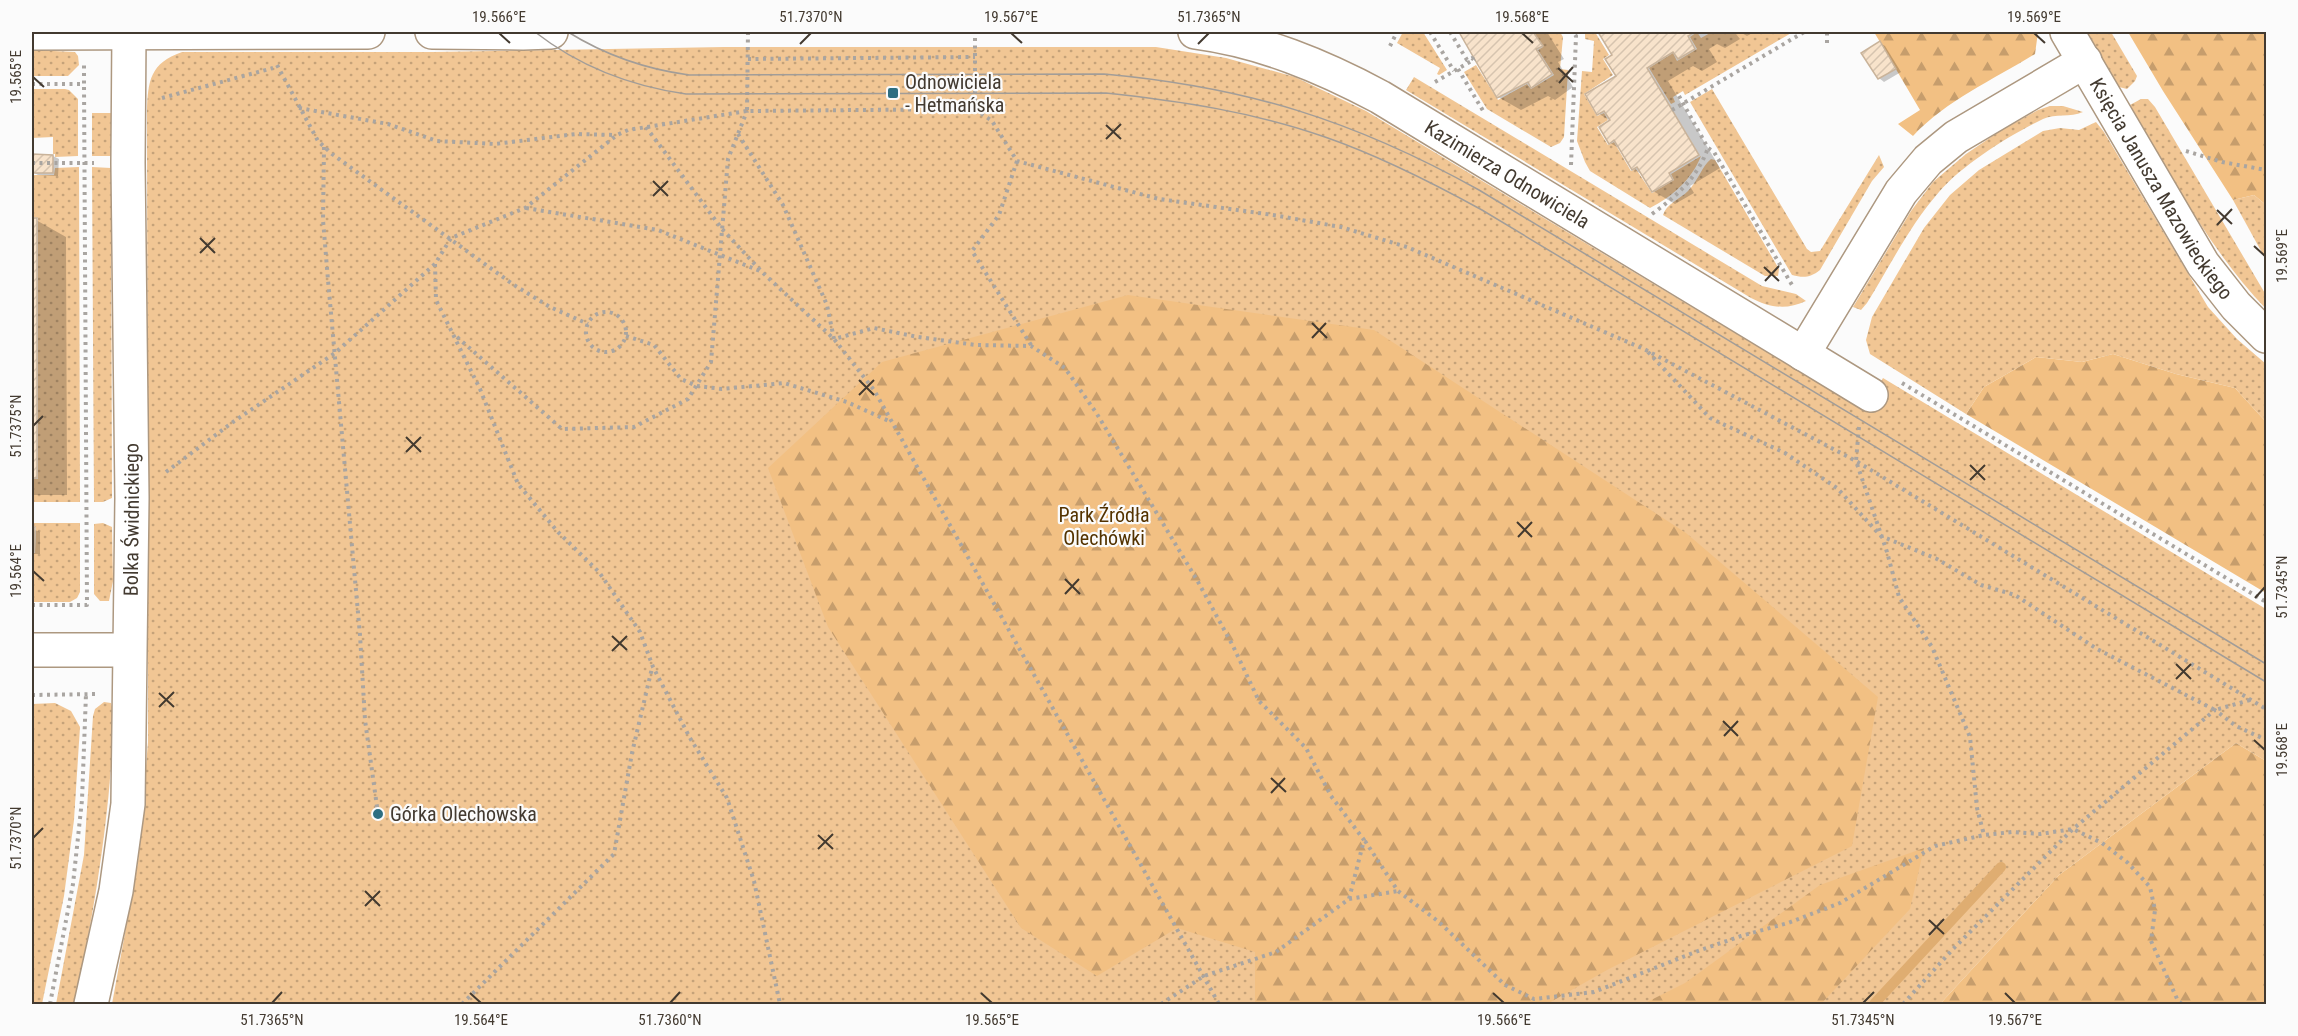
<svg xmlns="http://www.w3.org/2000/svg" width="2298" height="1036" viewBox="0 0 2298 1036" font-family="'Roboto Condensed',sans-serif">
  <style>
    .grass { fill: url(#grass-dots) }
    .forest { fill: url(#forest-firs) }
    .shadow { fill: #0003 }
    .lines { fill: none; stroke-linecap: round; stroke-linejoin: round }
    .stream { stroke: #dfad71; stroke-width: 10 }
    .building { fill: url(#building-hatch); stroke: #c9b39a; stroke-width: 1.5 }
    .minor-casing { stroke: #ad9880; stroke-width: 36 }
    .path { stroke: #a9a5a1; stroke-width: 4; stroke-dasharray: 3 4.5; stroke-linecap: butt }
    .minor { stroke: #fff; stroke-width: 33 }
    .tram { stroke: #a29d98; stroke-width: 1.5 }
    .ticks { fill: none; stroke: #433a30; stroke-width: 2 }
    .poi-dot { fill: #2d6e81; stroke: #fbfbfb; stroke-width: 2 }
    .labels { text-anchor: middle; stroke-width: 4.5; stroke-linejoin: round; paint-order: stroke }
    .poi-label { font-size: 20px; fill: #433a30; stroke: #fbfbfb; text-anchor: start }
    .street-label { font-size: 20px; fill: #433a30; stroke: #fbfbfb }
    .park-label { font-size: 20px; fill: #543300; stroke: #fbfbfb }
    .neatline { fill: none; stroke: #433a30; stroke-width: 2 }
    .ticks-label { font-size: 15px; text-anchor: middle; fill: #433a30 }
  </style>
  <defs>
    <pattern id="grass-dots" width="8" height="8" patternUnits="userSpaceOnUse" patternTransform="scale(1.5)"><rect width="8" height="8" fill="#f1c694"/><path d="M2 2h.1M6 6h.1" fill="none" stroke="#c5a279" stroke-width="1.8" stroke-linecap="round"/></pattern>
    <pattern id="forest-firs" width="22" height="20" patternUnits="userSpaceOnUse" patternTransform="scale(1.5)"><rect width="22" height="20" fill="#f2c083"/><path d="M5 1l3.5 6h-7zM16 11l3.5 6h-7z" fill="#c69d6c"/></pattern>
    <pattern id="building-hatch" width="6" height="6" patternUnits="userSpaceOnUse" patternTransform="scale(1.5)"><rect width="6" height="6" fill="#f8e3cb"/><path d="M-1 1l2-2M0 6l6-6M5 7l2-2" fill="none" stroke="#d6c4af"/></pattern>
  </defs>
  <rect width="100%" height="100%" fill="#fbfbfb"/>
  <g class="grass">
    <path d="M1403 32H1423L1447 70 1439 75 1437 74 1440 68 1397 43Z"/>
    <path d="M1534 32H1560L1563 37 1560 69 1568 70 1564 137 1560 143 1551 147 1487 109 1464 72 1476 65 1498 100 1527 84 1531 89 1554 75 1538 50 1543 47Z"/>
    <path d="M1585 32H1595L1609 55 1603 59 1613 75 1584 94 1597 116 1604 113 1608 120 1597 127 1608 145 1614 142 1631 171 1636 169 1652 193 1674 180 1671 174 1701 156C1692 179 1672 197 1650 208L1590 171 1585 162 1577 141 1582 71 1592 72 1594 41 1585 39Z"/>
    <path d="M1697 32 1701 38 1712 32H1793L1685 95 1683 91 1673 97 1675 102 1671 104 1649 68 1673 53 1677 61 1697 49 1690 37Z"/>
    <path d="M2086 32H2111L2137 76 2135 81 2127 89 2119 87Z"/>
    <path d="M724 47H1156L1226 58 1295 77 1366 111 1863 410 1883 378 2266 609V761L2236 743 2059 875 1940 1004H112L138 862 148 742 147 111C148 81 150 63 182 52H434Z"/>
    <path d="M32 50 75 52 78 56 79 65 68 76H32Z"/>
    <path d="M1414 77 1762 286 1796 294 1806 301C1787 310 1770 308 1751 298L1406 90Z"/>
    <path d="M32 89H65L69 90 78 99V156L55 157V154H53V137L32 138Z"/>
    <path d="M1712 89 1807 249 1811 252 1820 251 1879 155 1884 167 1872 181 1820 270C1810 278 1803 278 1792 275L1690 102Z"/>
    <path d="M2141 99H2148L2155 107 2266 295V309C2209 249 2171 176 2130 105Z"/>
    <path d="M2050 106H2063L2083 112C2070 118 2056 113 2043 119 2010 135 1963 164 1939 192 1910 225 1890 266 1867 303L1861 310 1853 307 1911 211 1933 182 1966 154 2000 131 2038 110Z"/>
    <rect x="92" y="113" width="19" height="43"/>
    <path d="M2096 122 2104 132 2208 307 2237 339 2266 364V422L2235 388 2176 374 2113 354 2082 362 2036 357 1984 387 1966 414 1870 354 1866 340 1872 317 1924 228 1950 195 1979 170 2043 131 2060 128 2079 130Z"/>
    <path d="M1711 159 1715 160 1779 269 1778 276H1765L1663 215C1666 204 1680 199 1688 191 1698 181 1702 166 1711 159Z"/>
    <path d="M79 167 80 502H32V479H38V218L32 217V175H54L55 168Z"/>
    <path d="M92 167 111 168 112 498 103 502H94Z"/>
    <path d="M2254 195 2266 205V260L2233 200Z"/>
    <path d="M32 523H80V592L77 598 70 602H32V553H35L36 527 32 526Z"/>
    <path d="M103 523 112 527 113 581 109 601H100L94 594V524Z"/>
    <path d="M104 702 111 703C117 723 112 746 111 767 105 847 91 926 75 1004H56L84 855 93 716 95 709Z"/>
    <path d="M55 703 71 711 80 727 74 820 64 896 42 1004H32V704Z"/>
  </g>
  <g class="forest">
    <path d="M1874 32H2038L2035 54C1993 80 1947 100 1913 136L1898 124 1920 110Z"/>
    <path d="M2128 32H2266V205L2254 195 2233 200 2163 91Z"/>
    <path d="M1128 295 1374 330 1686 533 1878 697 1852 846 1607 970 1547 1004H1255V952L1177 928 1097 976 1021 928 828 627 768 468 882 362Z"/>
    <path d="M2113 354 2176 374 2235 388 2266 422V593L1966 414 1984 387 2036 357 2082 362Z"/>
    <path d="M2236 743 2266 761V1004H1940L2059 875Z"/>
    <path d="M1924 848 1910 909 1821 1004H1643L1685 983 1820 885Z"/>
  </g>
  <g class="shadow">
    <path d="M1461 32H1547L1564 59 1558 62 1573 87 1555 100 1548 96 1521 110 1498 97Z"/>
    <path d="M1599 32H1740L1736 34 1740 39 1725 48 1717 44 1709 49 1717 62 1702 71 1693 66 1668 81 1720 168 1690 186 1694 193 1675 204 1653 191 1643 175 1633 169 1622 150 1610 143 1611 121 1599 114 1618 77 1614 56Z"/>
    <path d="M1740 32H1754L1747 36Z"/>
    <path d="M1880 43 1885 46 1901 72 1884 82 1879 78Z"/>
    <path d="M33 156H53L59 159 58 176 38 175 33 172Z"/>
    <path d="M32 220H36L66 237 67 495H32Z"/>
    <path d="M32 529 40 532V554H32Z"/>
    <path d="M32 767 34 768 33 791H32Z"/>
  </g>
  <g class="lines">
    <path class="stream" d="M1874 1004 2001 867"/>
  </g>
  <g class="building">
    <path d="M1459 32H1533L1543 46 1536 49 1552 74 1531 88 1528 82 1497 98Z"/>
    <path d="M1598 32H1695L1688 36 1695 49 1678 59 1673 52 1647 68 1699 155 1669 173 1673 180 1652 192 1637 167 1632 170 1614 140 1609 144 1599 127 1610 120 1604 111 1597 115 1585 94 1616 76 1605 59 1612 55Z"/>
    <path d="M1880 41 1896 69 1878 79 1861 53Z"/>
    <path d="M32 154 53 155V173H32Z"/>
    <rect x="32" y="218" width="5" height="260"/>
    <path d="M32 527H35L34 552H32Z"/>
  </g>
  <g class="lines">
    <defs>
      <g id="minor">
        <path d="M432 32 523 33 551 32"/>
        <path id="s1" d="M1195 32C1262 41 1322 66 1380 97L1871 395"/>
        <path id="s2" d="M2067 32 2203 264 2236 306 2266 336"/>
        <path d="M32 33 368 32"/>
        <path d="M1803 354 1901 192 1928 160 1956 137 2085 61"/>
        <path d="M32 650H129"/>
        <path id="s3" d="M91 1004 116 891 128 804 132 498 128 163 129 32"/>
      </g>
    </defs>
    <use href="#minor" class="minor-casing"/>
    <g class="path">
      <path d="M748 32 747 111 975 109V32"/>
      <path d="M1430 32 1454 71"/>
      <path d="M1450 32 1467 60 1472 58 1474 60"/>
      <path d="M1827 43V32"/>
      <path d="M1390 46 1397 32"/>
      <path d="M748 59 975 57"/>
      <path d="M277 65 318 141 332 154 514 285 550 307 588 324"/>
      <path d="M1458 69 1485 114"/>
      <path d="M1435 82 1475 59"/>
      <path d="M32 84H84V65"/>
      <path d="M1679 96 1708 148 1714 152 1792 285"/>
      <path d="M162 98 273 68"/>
      <path d="M299 108 388 124 437 141 495 144 576 134 616 135"/>
      <path d="M975 109 992 121 1017 161 1159 199 1273 215 1341 227 1407 247 1644 349 1856 461 2266 709"/>
      <path d="M1672 110 1804 32"/>
      <path d="M646 127 722 229 763 273 834 339 874 390 1219 1004"/>
      <path d="M738 134 783 205 827 305 834 339 874 328 918 337 976 345 1031 346 1065 368 1097 414 1197 580 1233 646 1259 701 1306 748 1331 796 1364 840 1349 899"/>
      <path d="M324 147 323 220 328 280 360 635 365 720 378 814"/>
      <path d="M2186 151 2222 162 2266 170"/>
      <path d="M1017 161 999 215 972 251 1031 345"/>
      <path d="M32 163H94"/>
      <path d="M1571 165 1576 36 1573 32"/>
      <path d="M526 208 658 230 760 271"/>
      <path d="M1652 214C1677 196 1697 178 1708 148"/>
      <path d="M435 264 436 300 480 389 518 484 558 532 599 572 640 632 653 667 690 738 727 798 754 881 780 1004"/>
      <circle cx="606" cy="332" r="20"/>
      <path d="M626 336 654 345 681 379 697 386 722 389 784 383 847 402 891 422"/>
      <path d="M457 337 562 429 634 427 688 399 711 362 728 159 747 111"/>
      <path d="M1648 352 1710 418 1785 453 1837 488 1881 536 1937 559 1981 585 2015 595 2097 649 2215 710 2250 700"/>
      <path d="M1902 383 2266 602"/>
      <path d="M1859 427 1856 461 1887 552 1899 597 1932 647 1970 737 1977 808 1984 835"/>
      <path d="M166 472 233 422 335 353 435 264 451 238 525 208 617 135 628 130 747 111"/>
      <path d="M32 605H87L84 84"/>
      <path d="M32 695 97 694"/>
      <path d="M1365 841 1398 891 1439 922 1505 985 1534 999 1594 992 1698 951 1741 936 1788 923 1840 903 1935 846 1984 835 2012 832 2040 834 2073 829 2102 843 2128 863 2150 887 2155 910 2151 941 2178 1001 2182 1004"/>
      <path d="M50 1004 73 884 82 800 86 694"/>
      <path d="M462 1004 614 854 632 753 652 668"/>
      <path d="M1161 1004 1204 976 1276 952 1349 899 1398 891"/>
      <path d="M1903 1004 1953 949 2073 829 2215 710 2236 726 2266 740"/>
    </g>
    <use href="#minor" class="minor"/>
    <g class="tram">
      <path d="M535 32C580 67 630 86 686 94L1106 93C1180 101 1254 112 1325 137 1380 156 1431 182 1482 210L2266 682"/>
      <path d="M568 32C605 55 645 69 689 75L1104 74C1247 87 1353 120 1479 190L2266 664"/>
    </g>
  </g>
  <path class="ticks" d="M499 33 510 43M1011 33 1022 43M1522 33 1533 43M2034 33 2045 43M800 44 811 33M1198 44 1209 33M1558 68 1573 82M33 77 44 87M1559 83 1573 67M1106 125 1121 139M1106 139 1121 124M653 181 668 196M653 196 668 181M2217 210 2232 224M2217 225 2232 209M200 238 215 253M2254 246 2265 256M200 253 215 238M1764 267 1779 281M1765 281 1779 266M1312 323 1327 338M1312 338 1326 323M859 380 874 395M859 395 874 380M33 426 43 416M406 437 421 452M406 452 421 437M1970 465 1985 480M1970 480 1985 465M1517 522 1532 537M1518 537 1532 522M33 571 44 581M1065 579 1080 594M1065 594 1079 579M2255 598 2265 587M612 636 627 650M612 651 627 636M2176 664 2191 679M2176 679 2191 664M159 693 174 707M159 707 174 692M1723 721 1738 736M1724 736 1738 721M2254 740 2265 750M1271 778 1286 792M1271 793 1285 778M818 835 833 849M33 838 43 828M818 849 833 834M365 891 380 906M365 906 380 891M1929 920 1944 934M1929 935 1944 919M470 993 481 1003M981 993 992 1003M1493 993 1504 1003M2005 993 2015 1003M272 1003 282 992M670 1003 680 992M1863 1003 1874 992"/>
  <g class="poi-dot">
    <rect x="887" y="87" width="12" height="12" rx="3"/>
    <circle cx="378" cy="814" r="6"/>
  </g>
  <g class="labels">
    <g class="poi-label">
      <text x="905" y="89">Odnowiciela<tspan x="905" dy="23">- Hetmańska</tspan></text>
      <text x="390" y="821">Górka Olechowska</text>
    </g>
    <g class="street-label">
      <text dy="7" stroke="none"><textPath href="#s1" startOffset="346">Kazimierza Odnowiciela</textPath></text>
      <text dy="7" stroke="none"><textPath href="#s2" startOffset="183">Księcia Janusza Mazowieckiego</textPath></text>
      <text dy="7" stroke="none"><textPath href="#s3" startOffset="488">Bolka Świdnickiego</textPath></text>
    </g>
    <g class="park-label">
      <text x="1104" y="522">Park Źródła<tspan x="1104" dy="23">Olechówki</tspan></text>
    </g>
  </g>
  <rect width="2298" height="1036" fill="none" stroke="#fbfbfb" stroke-width="66"/>
  <rect x="33" y="33" width="2232" height="970" class="neatline"/>
  <g class="ticks-label">
    <text x="499" y="22">19.566°E</text>
    <text x="811" y="22">51.7370°N</text>
    <text x="1011" y="22">19.567°E</text>
    <text x="1209" y="22">51.7365°N</text>
    <text x="1522" y="22">19.568°E</text>
    <text x="2034" y="22">19.569°E</text>
    <text transform="translate(16 77) rotate(-90)" y="5">19.565°E</text>
    <text transform="translate(2282 256) rotate(-90)" y="5">19.569°E</text>
    <text transform="translate(16 426) rotate(-90)" y="5">51.7375°N</text>
    <text transform="translate(16 571) rotate(-90)" y="5">19.564°E</text>
    <text transform="translate(2282 587) rotate(-90)" y="5">51.7345°N</text>
    <text transform="translate(2282 750) rotate(-90)" y="5">19.568°E</text>
    <text transform="translate(16 838) rotate(-90)" y="5">51.7370°N</text>
    <text x="272" y="1025">51.7365°N</text>
    <text x="481" y="1025">19.564°E</text>
    <text x="670" y="1025">51.7360°N</text>
    <text x="992" y="1025">19.565°E</text>
    <text x="1504" y="1025">19.566°E</text>
    <text x="1863" y="1025">51.7345°N</text>
    <text x="2015" y="1025">19.567°E</text>
  </g>
</svg>
